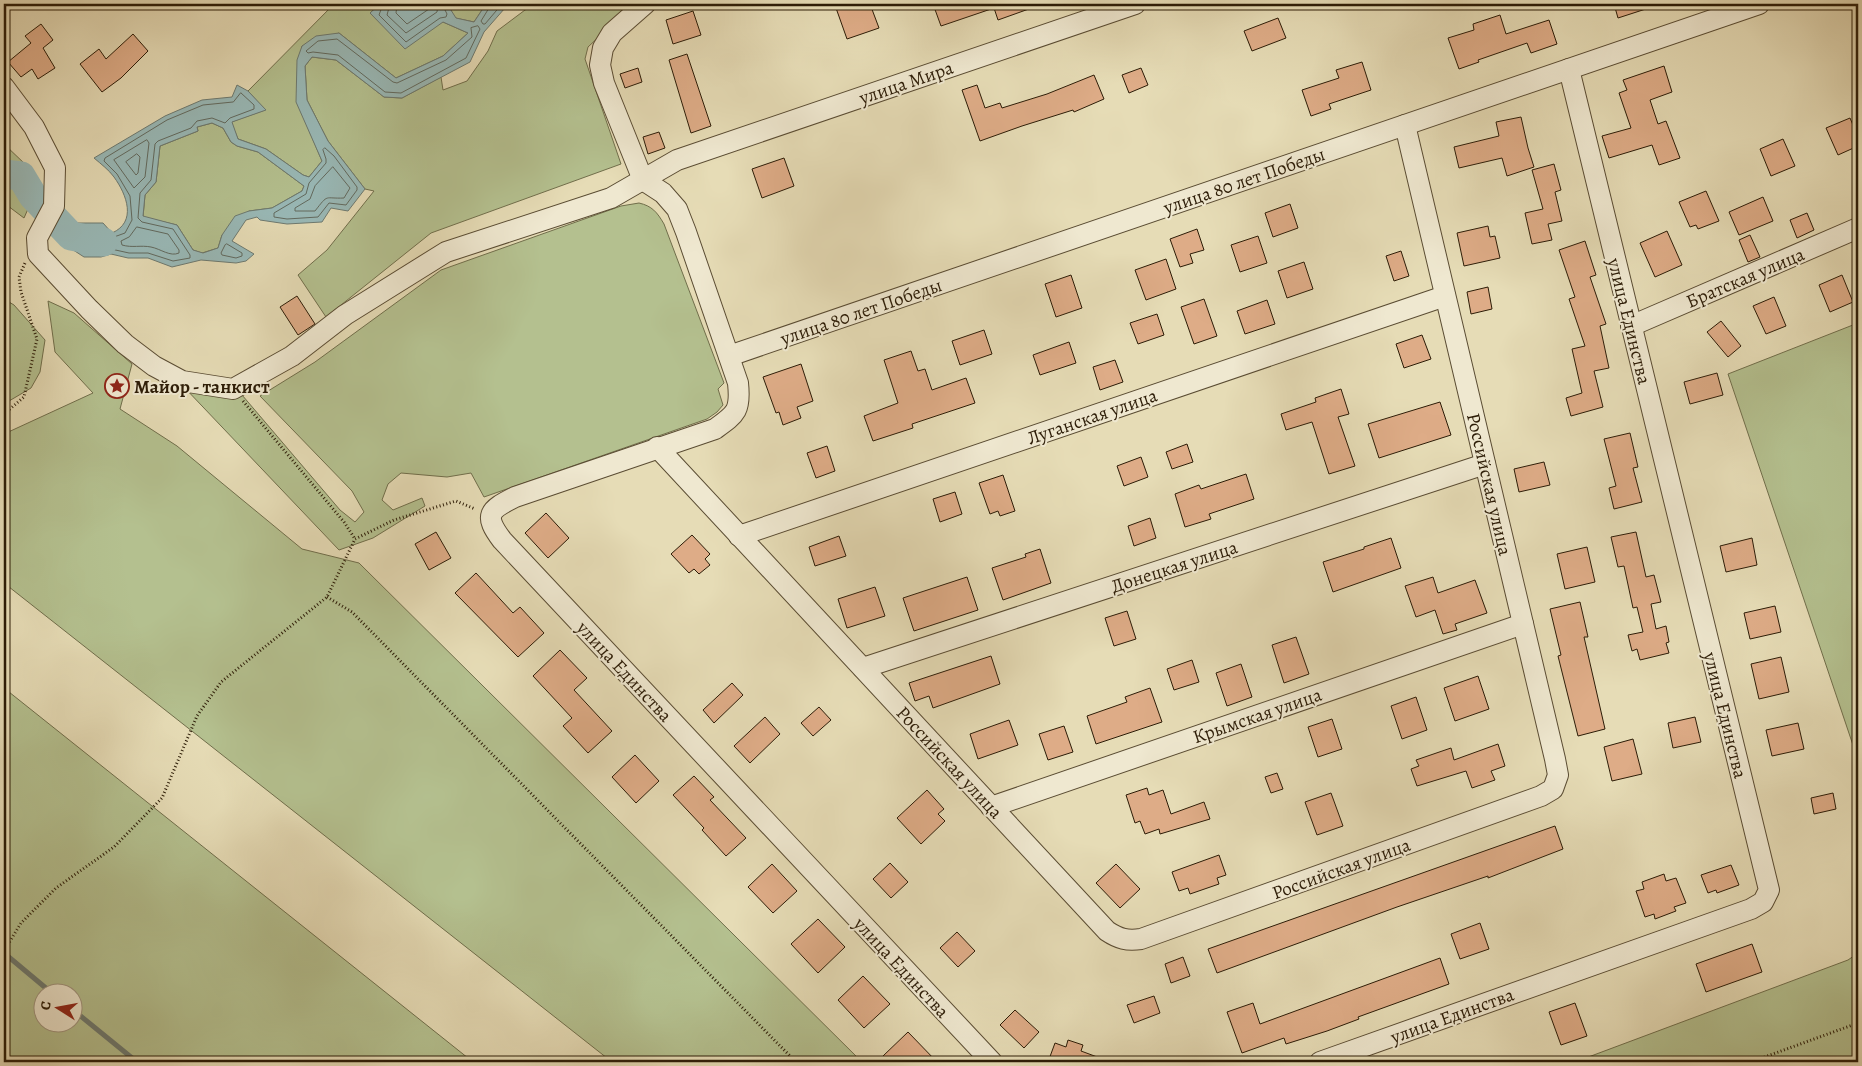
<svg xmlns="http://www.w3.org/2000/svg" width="1862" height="1066" viewBox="0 0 1862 1066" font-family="Alegreya,serif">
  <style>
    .green { fill: #b4c08f; stroke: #706e4b; fill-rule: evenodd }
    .water { fill: #99b9b7; stroke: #6d7a71; fill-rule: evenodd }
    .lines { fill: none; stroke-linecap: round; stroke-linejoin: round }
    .shore { stroke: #626a5f; stroke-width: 1 }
    .stream { stroke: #6d7a71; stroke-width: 5 }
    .river { stroke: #99b9b7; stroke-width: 29 }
    .building { fill: #deac87; stroke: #2c1c07 }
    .street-casing { stroke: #5a4c33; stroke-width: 22 }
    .path { stroke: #2c1c07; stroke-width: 3; stroke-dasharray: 1 2.5; stroke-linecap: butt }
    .street { stroke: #efe8d0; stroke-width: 20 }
    .labels { text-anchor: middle; stroke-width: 4; stroke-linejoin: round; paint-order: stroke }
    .street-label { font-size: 19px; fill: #2c1c07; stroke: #efe8d0 }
    .poi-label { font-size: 19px; font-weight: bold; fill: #2c1c07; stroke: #efe8d0; text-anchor: start }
  </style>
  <rect width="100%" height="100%" fill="#e6dcb6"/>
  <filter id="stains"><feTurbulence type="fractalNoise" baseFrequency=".004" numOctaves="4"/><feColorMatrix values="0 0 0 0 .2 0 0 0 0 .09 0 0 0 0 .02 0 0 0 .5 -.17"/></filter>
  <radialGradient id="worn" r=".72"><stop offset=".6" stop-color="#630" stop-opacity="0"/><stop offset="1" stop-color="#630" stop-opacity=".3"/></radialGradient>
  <g class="green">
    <path d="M334 4H380L370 13 443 22 468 33 443 56 396 78 339 33 302 46 297 102 322 161 309 177 303 175 266 149 238 139 231 122 265 110 248 91Z"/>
    <path d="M450 4H486L474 22 455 18 449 7Z"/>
    <path d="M537 4H634L588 47 585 59 621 164 431 233 326 317 298 275 327 250 374 191 365 189 328 141 307 100 305 66 312 57 336 60 384 97 402 98 441 77 443 90 467 81 488 51 497 31 525 10Z"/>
    <path d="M212 123 223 128 231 142 237 146 258 152 304 186 302 191 272 208 249 211 222 235 218 248 202 253 193 250 177 225 143 217 145 195 156 182 160 146 198 131 197 127Z"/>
    <path d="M4 144 26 165 35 193 24 218 4 203Z"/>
    <path d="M639 203C652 206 657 212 664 224L724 383 718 389 723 405 717 412 707 419 484 497 471 473 447 477 401 473 388 484 382 500 393 510 422 498 425 506 373 538 339 550 183 386 242 395 340 510 355 522 364 512 352 491 260 396 315 362 441 270 621 206Z"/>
    <path d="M4 299 14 305 45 340 40 372 31 388 4 404Z"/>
    <path d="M48 301 74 313 132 364 120 409 177 446 302 549 359 563 862 1062H612L4 583V434L93 393 55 352Z"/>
    <path d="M1858 323V760L1728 374Z"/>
    <path d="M4 688 473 1062H4ZM42 994H72V1024H42Z"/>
    <path d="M1858 953V1062H1575L1848 960Z"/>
  </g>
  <path class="water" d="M380 4H450L449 7 456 18 474 22 486 4H515L505 8 484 32 470 62 402 98 384 97 336 60 312 57 305 66 307 100 328 141 365 189 348 211 331 208 322 222 287 224 260 220 257 217 246 220 232 241 254 254 246 261 236 263 201 260 172 267 148 258H128L111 254 101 257H84L61 242 73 223H103L112 233C137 222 127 195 114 177 109 170 101 164 94 158L165 116 202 100 232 97 237 85 248 91 266 110 232 122 238 139 266 149 303 175 309 177 322 161 296 102 297 60 302 46 316 36 339 33 396 78 443 56 468 33 443 22 405 49 370 13ZM212 123 223 128 231 142 237 146 258 152 304 186 302 191 272 208 249 211 235 216 222 235 218 248 203 253 193 250 177 225 143 216 145 195 156 182 160 146 198 131 197 127Z"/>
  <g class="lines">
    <g class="shore">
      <path d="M383 4 379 15 406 42 440 18 446 17 447 14 444 8 445 4"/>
      <path d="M390 4 387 15 406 33 437 12 438 4"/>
      <path d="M397 4 396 13 407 24 429 9 430 4"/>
      <path d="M490 4 489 8 481 21 483 24H485L502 4"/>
      <path d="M478 26 480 29 466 58 401 93 385 92 338 55 313 52 308 53 306 51 318 41 337 39 393 82 397 83 446 60 472 37 471 28Z"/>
      <path d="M241 93 254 105V109L230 118 225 123 212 118 197 121 191 128 158 141 155 144 151 180 140 193 138 218 142 222 173 229 190 255V258L173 261 148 253H129L111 249 100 252H86L69 241V239L76 228H100L109 237H114L125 233 132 220 130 196 117 174 104 161 105 158 167 120 203 105 233 102Z"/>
      <path d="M147 140 149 143 145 177 134 188 114 160Z"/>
      <path d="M325 148 334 156 357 187V190L346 205 329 203 318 217 287 219 274 217V213L306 194 309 183 326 163V159L323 150Z"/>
      <path d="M137 154 140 157 138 173 136 175 126 162Z"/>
      <path d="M333 167 350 188 344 198C324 199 329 193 315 211H295V208L310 199 315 186Z"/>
      <path d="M137 227 168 234 179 250V253C170 257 161 249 151 247 141 245 132 248 122 245L121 241 129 237Z"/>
      <path d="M80 235H98L104 243C95 249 86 245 78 239Z"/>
      <path d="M227 244 242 253V256L236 258 222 255 221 253 225 245Z"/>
    </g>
    <g class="stream">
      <path d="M4 953 53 994"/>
      <path d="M72 1009 137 1062"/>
    </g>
    <path class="river" d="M4 174 21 176 33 196 71 236 103 242"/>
  </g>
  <g class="building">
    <path d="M848 4H870L879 28 847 39 836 8Z"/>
    <path d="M933 4H1040V5L998 20 994 8 941 26Z"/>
    <path d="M1614 4H1655V6L1618 18Z"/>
    <path d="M693 11 701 35 673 44 666 20Z"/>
    <path d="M1500 15 1506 34 1549 20 1557 44 1531 53 1527 43 1478 60 1479 62 1459 69 1448 38 1474 30 1473 24Z"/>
    <path d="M1278 18 1286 38 1252 51 1244 31Z"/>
    <path d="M41 24 53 40 43 48 55 68 38 79 32 69 21 77 8 62 31 43 25 36Z"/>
    <path d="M133 34 148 51 121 78 102 92 80 64 99 49 106 59Z"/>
    <path d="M687 54 711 126 691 133 669 60Z"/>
    <path d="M1362 62 1371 90 1329 104 1331 109 1311 116 1302 90 1339 78 1336 70Z"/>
    <path d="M1664 66 1672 92 1650 100 1658 124 1666 121 1680 158 1659 165 1652 145 1609 158 1602 136 1631 128 1619 93 1627 90 1623 80Z"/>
    <path d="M638 68 642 82 625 88 620 74Z"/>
    <path d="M1141 68 1148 85 1129 93 1122 75Z"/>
    <path d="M1094 75 1104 99 1074 112 1073 110 1022 126 980 141 962 90 977 85 985 108 1000 103 1002 108 1047 94Z"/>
    <path d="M1521 117 1528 148 1534 167 1507 176 1502 158 1459 168 1454 147 1499 136 1496 122Z"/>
    <path d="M1850 118 1858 137V146L1838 155 1826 128Z"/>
    <path d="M659 132 665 148 648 154 643 137Z"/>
    <path d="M1783 139 1795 166 1771 176 1760 149Z"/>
    <path d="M784 158 794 186 762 198 752 169Z"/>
    <path d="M1554 164 1561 190 1555 192 1562 221 1548 224 1552 240 1532 244 1525 213 1543 209 1532 170Z"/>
    <path d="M1706 191 1719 221 1698 229 1696 225 1690 227 1679 202Z"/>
    <path d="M1763 197 1773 221 1739 235 1729 212Z"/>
    <path d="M1290 204 1298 228 1273 237 1265 213Z"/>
    <path d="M1807 213 1814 230 1797 238 1790 220Z"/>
    <path d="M1488 226 1490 237 1495 236 1500 258 1464 266 1457 233Z"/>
    <path d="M1197 229 1204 250 1190 254 1193 263 1180 267 1170 239Z"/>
    <path d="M1667 231 1682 265 1655 277 1640 243Z"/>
    <path d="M1750 235 1760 257 1748 262 1739 240Z"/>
    <path d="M1258 236 1267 263 1240 272 1231 245Z"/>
    <path d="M1585 241 1596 275 1590 277 1606 324 1600 326 1609 368 1594 371 1603 407 1571 416 1566 398 1582 393 1572 349 1585 346 1569 299 1575 297 1559 250Z"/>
    <path d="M1401 251 1409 276 1394 281 1386 256Z"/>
    <path d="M1166 259 1176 289 1146 300 1135 270Z"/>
    <path d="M1304 262 1313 289 1287 298 1278 271Z"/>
    <path d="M1071 275 1082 308 1056 317 1045 284Z"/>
    <path d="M1842 275 1853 302 1830 312 1819 285Z"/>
    <path d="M1488 287 1492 309 1471 314 1467 292Z"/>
    <path d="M297 296 315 324 298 335 280 307Z"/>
    <path d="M1774 297 1786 326 1766 334 1753 306Z"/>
    <path d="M1204 299 1217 336 1194 344 1181 307Z"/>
    <path d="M1267 300 1275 324 1245 334 1237 311Z"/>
    <path d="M1157 314 1164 335 1138 344 1130 323Z"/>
    <path d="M1721 321 1741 346 1728 357 1707 332Z"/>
    <path d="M984 330 992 354 960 365 952 341Z"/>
    <path d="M1422 335 1431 359 1404 368 1396 344Z"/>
    <path d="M1069 342 1076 363 1040 375 1033 355Z"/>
    <path d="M911 351 918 371 925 369 932 390 966 378 975 403 912 424 913 428 873 441 864 416 898 403 884 360Z"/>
    <path d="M1115 360 1123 382 1100 390 1093 367Z"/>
    <path d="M801 364 813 401 797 407 801 418 783 425 779 412 776 413 763 377Z"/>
    <path d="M1717 373 1723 395 1690 404 1684 382Z"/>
    <path d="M1341 389 1349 414 1338 417 1355 466 1329 474 1312 422 1286 430 1281 414 1316 402 1315 398Z"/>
    <path d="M1440 402 1451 435 1379 458 1368 424Z"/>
    <path d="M1630 433 1638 467 1633 468 1642 502 1614 509 1609 488 1616 486 1604 439Z"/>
    <path d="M1187 444 1193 462 1172 469 1166 452Z"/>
    <path d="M827 446 835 471 816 478 807 453Z"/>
    <path d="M1141 457 1148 477 1124 486 1117 466Z"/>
    <path d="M1544 462 1550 485 1519 492 1514 469Z"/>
    <path d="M1246 474 1254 499 1209 514 1211 519 1185 527 1175 494 1199 485 1201 489Z"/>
    <path d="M1003 475 1015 511 1000 516 998 511 990 514 979 483Z"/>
    <path d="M955 492 962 514 940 522 933 499Z"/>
    <path d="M546 513 569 538 548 558 525 533Z"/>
    <path d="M1150 518 1156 538 1134 546 1128 526Z"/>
    <path d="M436 532 451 558 429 570 415 544Z"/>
    <path d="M1636 532 1646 577 1654 575 1661 602 1651 604 1656 629 1666 626 1669 642 1666 643 1669 653 1640 660 1637 649 1632 651 1628 635 1643 632 1637 607 1633 608 1624 566 1618 567 1611 537Z"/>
    <path d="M692 535 710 554 705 559 710 565 699 574 694 569 689 573 671 554Z"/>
    <path d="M839 536 846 556 815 566 809 547Z"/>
    <path d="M1391 538 1401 568 1333 592 1323 562 1364 549V547Z"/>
    <path d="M1752 538 1757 565 1726 572 1720 546Z"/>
    <path d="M1587 547 1595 582 1565 589 1557 554Z"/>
    <path d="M1040 549 1051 583 1003 600 992 568 1026 557 1025 554Z"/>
    <path d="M476 573 513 613 520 607 544 633 518 657 455 593Z"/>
    <path d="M967 577 978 610 914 631 903 598Z"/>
    <path d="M1433 577 1438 593 1475 580 1487 613 1455 624 1457 630 1443 634 1435 610 1416 617 1405 586Z"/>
    <path d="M875 587 885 616 847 628 838 599Z"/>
    <path d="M1580 602 1588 637H1584L1605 729 1578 736 1558 656 1561 655 1550 609Z"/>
    <path d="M1775 606 1781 632 1750 639 1744 613Z"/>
    <path d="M1127 611 1136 639 1114 646 1105 618Z"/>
    <path d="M1296 637 1309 674 1284 683 1272 645Z"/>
    <path d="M560 650 587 678 574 690 612 731 588 753 563 726 572 718 533 676Z"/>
    <path d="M991 656 1000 684 933 708 929 696 915 701 909 683Z"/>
    <path d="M1781 657 1789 692 1759 699 1751 664Z"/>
    <path d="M1192 660 1199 682 1174 690 1167 669Z"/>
    <path d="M1241 664 1252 697 1227 706 1216 673Z"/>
    <path d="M1478 676 1489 709 1455 721 1444 688Z"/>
    <path d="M732 683 743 695 714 723 703 710Z"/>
    <path d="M1150 688 1162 722 1096 744 1087 716 1127 702 1125 697Z"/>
    <path d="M1416 697 1427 730 1402 739 1391 706Z"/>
    <path d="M819 707 831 720 813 736 801 723Z"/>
    <path d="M765 717 780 734 750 763 734 746Z"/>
    <path d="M1695 717 1701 742 1673 748 1668 723Z"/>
    <path d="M1332 719 1342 749 1318 757 1308 727Z"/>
    <path d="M1009 720 1018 745 978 759 970 734Z"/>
    <path d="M1798 723 1804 749 1772 756 1766 730Z"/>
    <path d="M1064 726 1073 752 1048 760 1039 734Z"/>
    <path d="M1633 739 1642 774 1612 781 1604 747Z"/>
    <path d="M1498 744 1505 766 1491 771 1495 780 1472 788 1466 771 1417 786 1411 769 1419 766 1416 760 1451 748 1454 760Z"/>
    <path d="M635 755 659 781 636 803 612 777Z"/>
    <path d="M1277 773 1283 789 1271 793 1265 777Z"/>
    <path d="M694 776 714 797 710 800 746 838 726 856 702 830 704 828 673 795Z"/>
    <path d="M1147 788 1149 795 1163 790 1171 814 1204 802 1210 819 1160 834 1159 829 1145 834 1140 821 1135 823 1126 795Z"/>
    <path d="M927 790 944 809 938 814 945 821 921 844 897 818Z"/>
    <path d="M1331 793 1343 826 1317 835 1305 802Z"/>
    <path d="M1833 793 1836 809 1814 814 1811 798Z"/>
    <path d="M1555 826 1563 849 1488 878V876L1397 907 1217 973 1208 949Z"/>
    <path d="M1219 855 1226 875 1217 878 1219 884 1190 894 1188 888 1179 891 1172 872Z"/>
    <path d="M890 863 908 882 891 898 873 879Z"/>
    <path d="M772 864 797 891 773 913 748 887Z"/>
    <path d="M1116 864 1140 889 1120 908 1096 883Z"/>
    <path d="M1731 865 1739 885 1717 893 1716 890 1708 893 1701 875Z"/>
    <path d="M1664 874 1666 881 1676 878 1686 903 1674 907 1676 911 1655 919 1654 914 1645 917 1636 891 1644 889 1642 882Z"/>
    <path d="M818 919 845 947 818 973 791 944Z"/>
    <path d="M1480 923 1489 949 1460 959 1451 934Z"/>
    <path d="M957 932 975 951 958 967 940 948Z"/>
    <path d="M1752 944 1762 972 1706 992 1696 964Z"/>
    <path d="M1183 957 1190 976 1171 983 1165 964Z"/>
    <path d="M1440 958 1449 984 1358 1017 1359 1019 1327 1031 1286 1044 1284 1038 1242 1053 1227 1012 1253 1003 1260 1024Z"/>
    <path d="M863 976 890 1004 864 1028 838 1000Z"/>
    <path d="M1154 996 1160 1013 1134 1023 1127 1005Z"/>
    <path d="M1575 1003 1587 1036 1561 1045 1549 1012Z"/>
    <path d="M1015 1010 1039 1032 1024 1048 1000 1025Z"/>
    <path d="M908 1032 937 1062H889L883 1056Z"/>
    <path d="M1068 1040 1083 1045 1081 1051 1108 1061 1107 1062H1048L1055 1043 1066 1047Z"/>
  </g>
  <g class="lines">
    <defs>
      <g id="street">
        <path d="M645 4 612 33 603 48 600 65 604 83 643 180 663 193 677 209 686 232 738 383C741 411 736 414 715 429L515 497C489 510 483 515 502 540L992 1062"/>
        <path d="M4 87 34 127 55 168 54 206 37 238 38 254 89 309 125 344 154 366 182 381 233 389 292 356 345 315 446 252 611 198 677 160 1135 4"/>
        <path d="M1631 326 1858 228"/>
        <path d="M729 356 1759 4"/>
        <path d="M657 447 1107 931C1119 939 1127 941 1141 939L1541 796 1553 789 1558 775 1555 759 1405 125"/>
        <path d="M739 536 1445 296"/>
        <path d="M863 668 1485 464"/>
        <path d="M991 807 1523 624"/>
        <path d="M1320 1062 1751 909 1763 902 1769 890 1569 69"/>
      </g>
    </defs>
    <use href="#street" class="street-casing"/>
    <g class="path">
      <path d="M243 401 344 522 355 539"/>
      <path d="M4 414 24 397 37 339 21 292 19 277 25 263"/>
      <path d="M327 597 352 612 796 1062"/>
      <path d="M4 951 21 923 56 888 114 847 162 798 197 716 221 682 327 597 355 539 394 520 456 501 475 509"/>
      <path d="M1751 1062 1858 1023"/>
    </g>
    <use href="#street" class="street"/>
  </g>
  <defs>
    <symbol id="sight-ring" viewBox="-11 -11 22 22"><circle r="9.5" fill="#efe8d0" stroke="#8f2418" stroke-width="1.5"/><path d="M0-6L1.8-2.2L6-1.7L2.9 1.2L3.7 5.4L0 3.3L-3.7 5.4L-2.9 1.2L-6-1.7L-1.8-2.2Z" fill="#8f2418"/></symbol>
  </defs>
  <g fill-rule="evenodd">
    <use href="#sight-ring" x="103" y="372" width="28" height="28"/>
  </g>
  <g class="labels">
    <g class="street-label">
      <text transform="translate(906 82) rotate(-19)" y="7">улица Мира</text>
      <text transform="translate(1244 180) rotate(-19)" y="7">улица 80 лет Победы</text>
      <text transform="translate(1745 277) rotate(-23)" y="7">Братская улица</text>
      <text transform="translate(861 311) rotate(-19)" y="7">улица 80 лет Победы</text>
      <text transform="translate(1630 321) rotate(76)" y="7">улица Единства</text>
      <text transform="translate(1092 416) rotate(-19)" y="7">Луганская улица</text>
      <text transform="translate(1490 484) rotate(77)" y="7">Российская улица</text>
      <text transform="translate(1174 566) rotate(-18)" y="7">Донецкая улица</text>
      <text transform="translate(625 671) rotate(47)" y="7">улица Единства</text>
      <text transform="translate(1257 715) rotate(-19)" y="7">Крымская улица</text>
      <text transform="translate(1726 715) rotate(76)" y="7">улица Единства</text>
      <text transform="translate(950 762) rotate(47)" y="7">Российская улица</text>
      <text transform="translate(1341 868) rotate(-20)" y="7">Российская улица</text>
      <text transform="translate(902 967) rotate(47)" y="7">улица Единства</text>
      <text transform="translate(1452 1015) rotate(-20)" y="7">улица Единства</text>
    </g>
    <g class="poi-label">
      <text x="134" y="393">Майор - танкист</text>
    </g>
  </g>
  <rect width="1862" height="1066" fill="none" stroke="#e6dcb6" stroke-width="20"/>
  <rect x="5" y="5" width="1852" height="1056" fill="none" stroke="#2c1c07" stroke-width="2.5"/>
  <rect x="10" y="10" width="1842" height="1046" fill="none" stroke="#2c1c07"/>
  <g transform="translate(58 1008) rotate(281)"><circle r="24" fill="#efe8d0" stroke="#a19680"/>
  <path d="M0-4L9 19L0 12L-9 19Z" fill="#8f2418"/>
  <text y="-8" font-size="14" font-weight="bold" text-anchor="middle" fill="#2c1c07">С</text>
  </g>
  <rect width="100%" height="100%" filter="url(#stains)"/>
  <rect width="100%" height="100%" fill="url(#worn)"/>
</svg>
